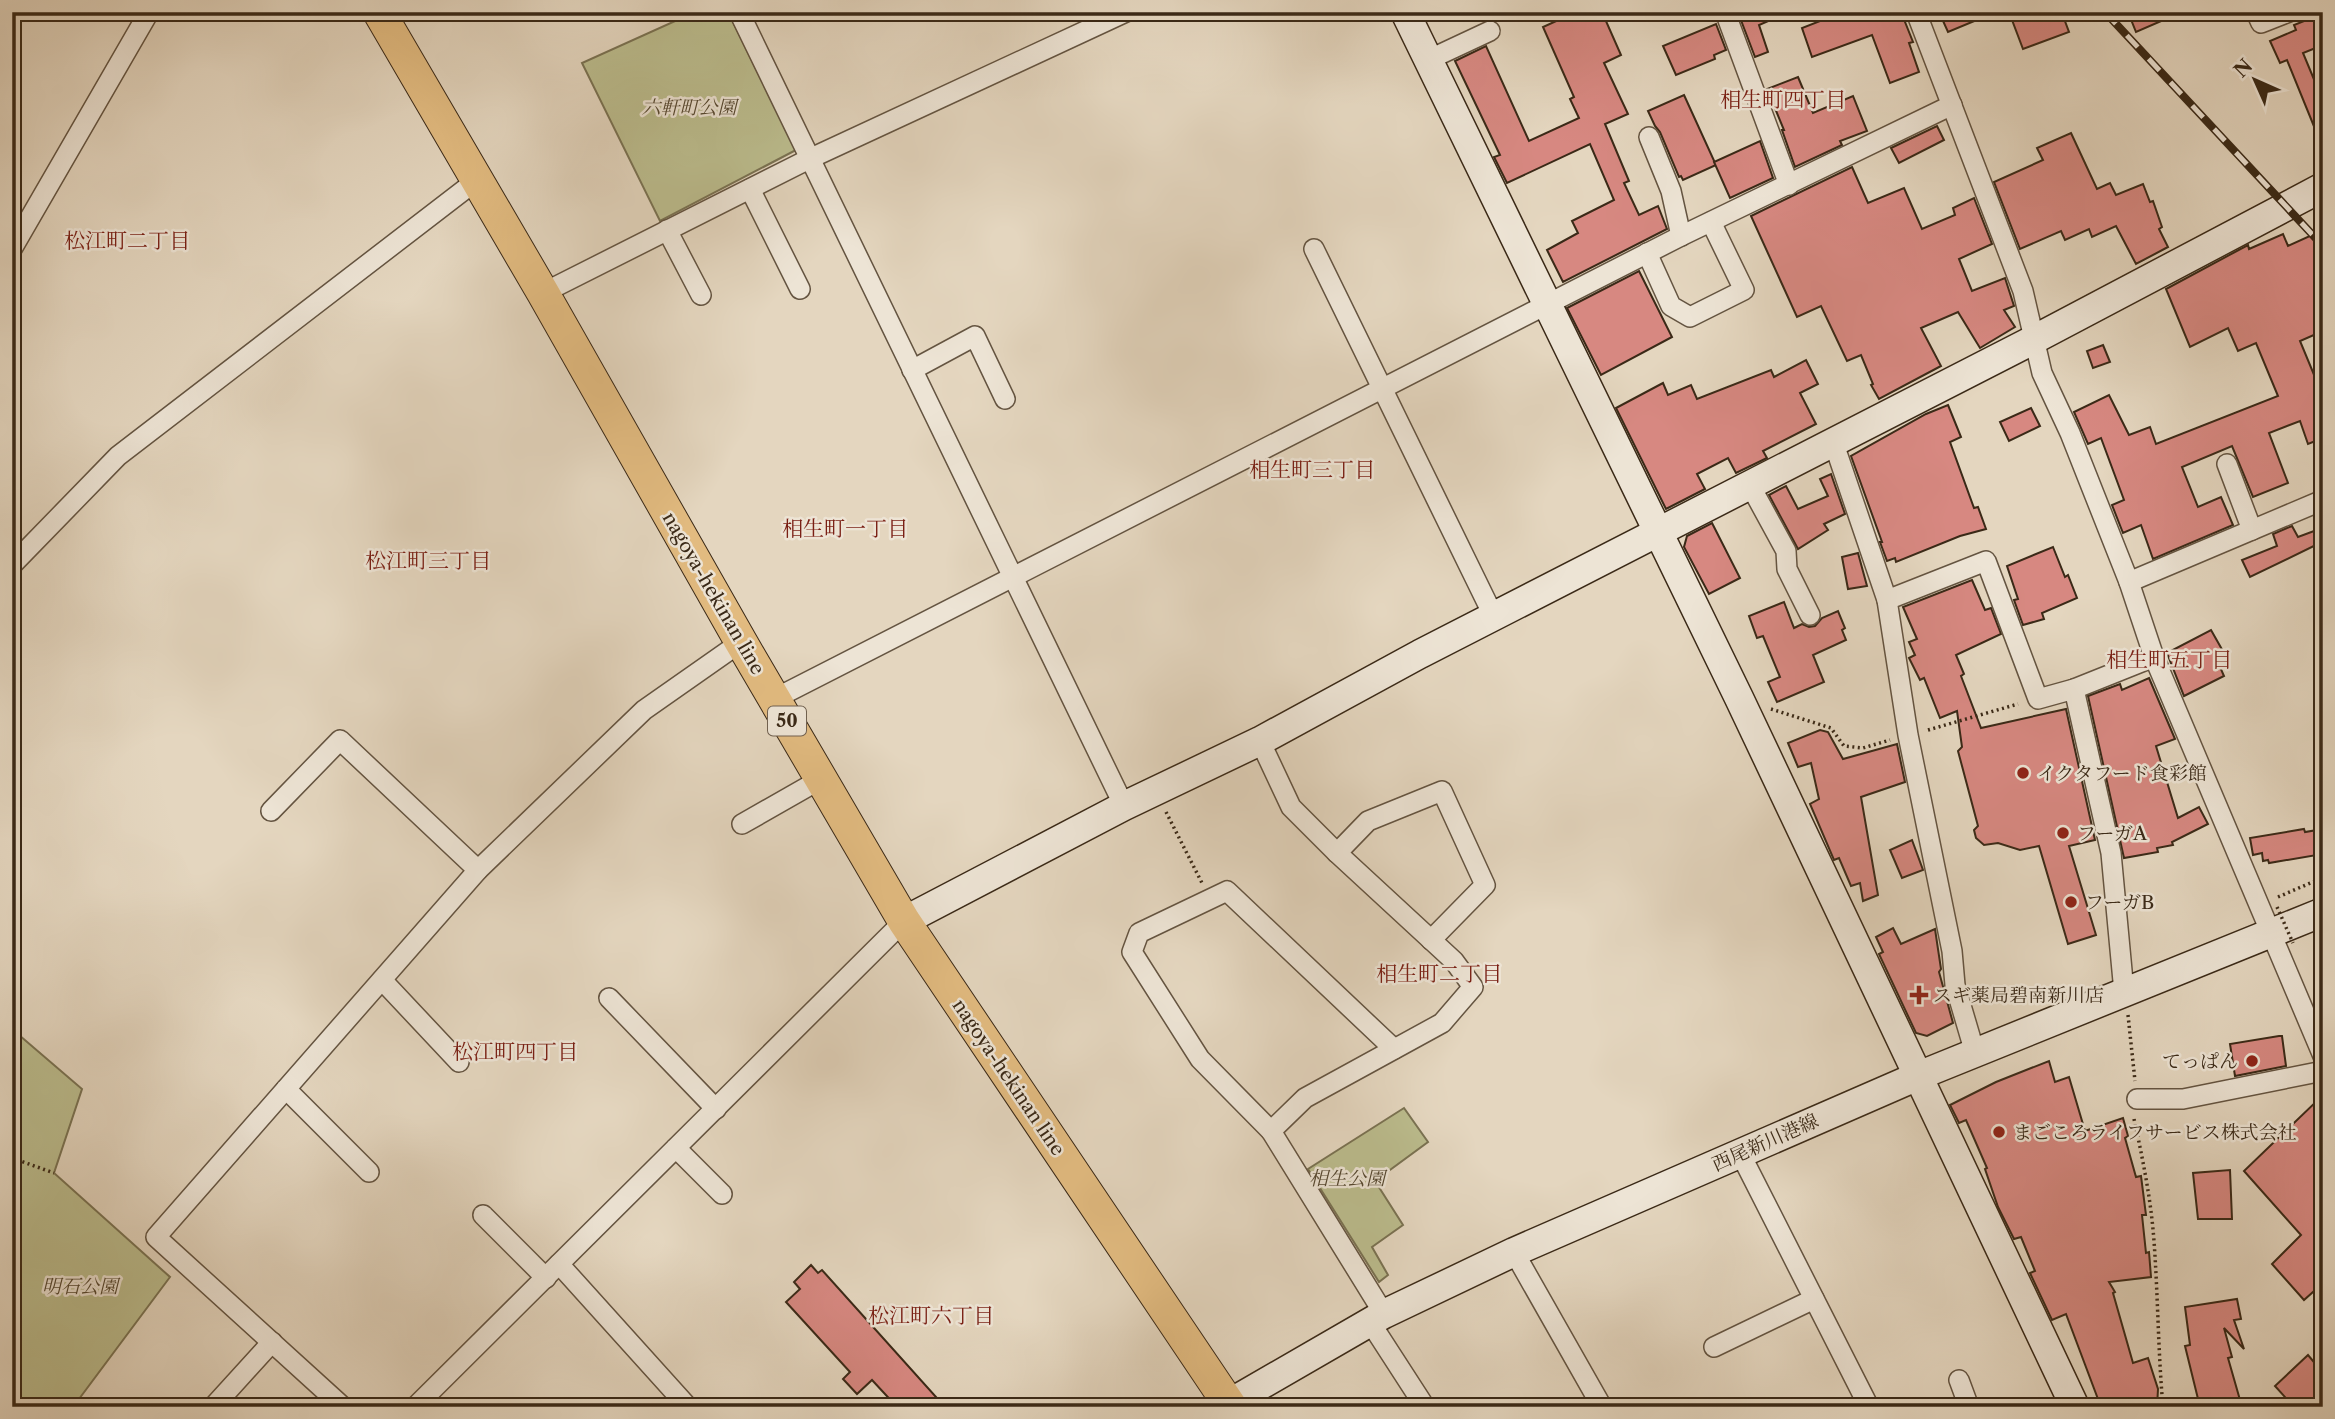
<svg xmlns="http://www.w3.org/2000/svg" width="2335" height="1419" viewBox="0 0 2335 1419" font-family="'Libre Caslon Text','Noto Serif JP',serif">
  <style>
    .green { fill: #bbbc8d; stroke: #7a7252; stroke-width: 2 }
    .building { fill: #d78881; stroke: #3a2917; stroke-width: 2 }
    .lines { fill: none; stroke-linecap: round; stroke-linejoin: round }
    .street-casing { stroke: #645441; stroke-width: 22 }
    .secondary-casing { stroke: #3a2917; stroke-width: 31 }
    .primary-casing { stroke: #3a2917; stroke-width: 34 }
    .path { stroke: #3a2917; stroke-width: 3.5; stroke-dasharray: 2 3.5; stroke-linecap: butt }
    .street { stroke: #ede4d5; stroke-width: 19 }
    .secondary { stroke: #ede4d5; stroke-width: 28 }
    .primary { stroke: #e2bb80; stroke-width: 32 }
    .rail-casing { stroke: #3a2917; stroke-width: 8 }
    .rail { stroke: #ede4d5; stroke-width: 5; stroke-dasharray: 16; stroke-linecap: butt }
    .path-bridge { stroke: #3a2917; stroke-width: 3.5; stroke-dasharray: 2 3.5; stroke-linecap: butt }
    .poi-dot { fill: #8f2418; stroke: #ede4d5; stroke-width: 2.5 }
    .labels { text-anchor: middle; stroke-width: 5; stroke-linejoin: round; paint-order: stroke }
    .shield { fill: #ede4d5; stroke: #706150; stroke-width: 2 }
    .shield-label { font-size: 18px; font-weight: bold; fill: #3a2917 }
    .park-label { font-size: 19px; font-style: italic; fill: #54462f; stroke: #ede4d5 }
    .street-label { font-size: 19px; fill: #3a2917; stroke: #ede4d5 }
    .poi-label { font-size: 19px; fill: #3a2917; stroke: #ede4d5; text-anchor: start }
    .neighbourhood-label { font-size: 21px; fill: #7a1f14; stroke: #ede4d5 }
  </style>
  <rect width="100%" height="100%" fill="#e4d6bf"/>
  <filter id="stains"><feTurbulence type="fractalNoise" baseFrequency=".00286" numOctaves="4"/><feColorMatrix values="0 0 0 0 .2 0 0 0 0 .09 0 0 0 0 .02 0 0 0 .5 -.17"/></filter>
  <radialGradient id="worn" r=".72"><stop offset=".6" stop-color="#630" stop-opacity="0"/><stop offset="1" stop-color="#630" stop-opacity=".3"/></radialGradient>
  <g class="green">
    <path d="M695 12H728L796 150 660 221 582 63Z"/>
    <path d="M12 1029 82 1089 54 1173 170 1277 73 1407H12Z"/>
    <path d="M1404 1108 1428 1142 1375 1181 1403 1225 1372 1247 1388 1275 1379 1282 1308 1169Z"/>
  </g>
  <g class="building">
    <path d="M1576 12H1602L1621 55 1604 63 1628 114 1605 124 1629 181 1624 183 1639 215 1658 206 1667 229 1563 282 1547 250 1578 233 1572 221 1614 200 1590 144 1507 183 1494 157 1500 155 1455 61 1486 46 1529 141 1579 118 1570 99 1574 97 1543 27Z"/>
    <path d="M1744 12H1789L1759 25 1768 52 1755 57 1739 15Z"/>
    <path d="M1843 12H1879L1882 18 1901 12 1913 42 1909 43 1919 72 1890 83 1872 35 1812 57 1802 28Z"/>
    <path d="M1939 12H1996L1948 32Z"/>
    <path d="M2009 12H2058L2060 17 2063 16 2069 32 2023 49Z"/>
    <path d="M2128 12H2182L2136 32Z"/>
    <path d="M2314 17 2323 37V45L2303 53 2323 101 2322 146 2287 60 2280 63 2270 41 2296 30 2294 25Z"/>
    <path d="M1716 24 1726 50 1714 55 1715 59 1676 75 1663 46Z"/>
    <path d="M1798 77 1813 113 1853 96 1867 131 1840 141 1842 145 1795 167 1782 130H1784L1767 89Z"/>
    <path d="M1684 95 1716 165 1683 180 1681 176 1679 177 1660 132 1655 126 1648 111Z"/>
    <path d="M1937 126 1944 140 1899 163 1891 148Z"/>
    <path d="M2071 133 2097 189 2110 183 2116 195 2143 184 2150 202 2153 201 2162 227 2159 229 2168 247 2136 264 2116 226 2092 237 2089 229 2065 240 2061 231 2020 249 1994 182 2043 160 2037 148Z"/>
    <path d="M1760 141 1773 178 1730 198 1714 162Z"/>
    <path d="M1852 167 1868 203 1904 188 1922 229 1955 215 1953 208 1974 198 1992 244 1959 259 1972 291 2005 278 2014 306 2004 310 2015 327 1980 348 1958 312 1921 328 1941 366 1879 399 1871 385 1873 384 1861 355 1847 361 1821 306 1797 317 1751 216Z"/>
    <path d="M2323 230V331L2300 341 2317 382 2323 380V438L2308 444 2300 421 2269 433 2288 483 2253 497 2232 446 2182 467 2198 507 2221 497 2233 525 2153 559 2141 525 2123 533 2112 505 2124 500 2101 438 2088 444 2074 412 2109 395 2129 435 2150 427 2156 444 2278 396 2256 343 2238 351 2228 328 2190 347 2166 289 2248 245 2249 249 2283 234 2288 246Z"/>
    <path d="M1639 271 1672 337 1601 375 1567 308Z"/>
    <path d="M2103 345 2110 362 2093 368 2087 351Z"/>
    <path d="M1806 360 1818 384 1800 393 1816 424 1763 451 1767 458 1736 473 1728 458 1697 474 1705 489 1666 509 1616 408 1663 383 1668 395 1691 385 1697 399 1771 370 1774 377Z"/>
    <path d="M1948 405 1961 437 1950 442 1974 508 1978 507 1986 529 1960 536 1896 562 1895 558 1887 561 1880 542H1882L1851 456 1926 414Z"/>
    <path d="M2031 408 2040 426 2009 441 2000 422Z"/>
    <path d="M1831 474 1845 514 1824 524 1828 530 1798 549 1769 495 1786 486 1798 509 1828 496 1820 479Z"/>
    <path d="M1712 523 1740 578 1709 594 1684 547 1687 536Z"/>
    <path d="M2292 526 2298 537 2314 531 2320 543 2250 577 2242 560 2277 546 2273 534Z"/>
    <path d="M2053 547 2065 577 2068 575 2077 598 2042 613 2044 619 2023 625 2014 600 2018 599 2007 566Z"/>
    <path d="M1858 553 1867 586 1848 589 1842 557Z"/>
    <path d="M1972 580 1985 610 1991 608 2001 634 1956 655 1964 674 1961 676 1981 728 2066 709 2095 840 2069 846 2096 935 2068 944 2039 846 2020 850 1998 843 1984 845 1976 838 1974 830 1978 826 1958 751 1962 747 1957 711 1940 718 1924 678 1920 680 1909 658 1915 655 1909 642 1917 639 1903 607Z"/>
    <path d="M1784 602 1794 628 1802 624 1809 627 1815 626 1822 618 1838 611 1845 628 1842 630 1846 640 1813 655 1824 682 1777 702 1768 682 1780 677 1763 636 1757 638 1749 616Z"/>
    <path d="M2211 630 2224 653 2216 658 2224 676 2184 696 2167 653Z"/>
    <path d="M2149 678 2175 739 2156 746 2178 818 2199 807 2208 824 2172 842 2173 845 2157 848 2158 852 2124 858 2088 696 2120 684 2122 690Z"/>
    <path d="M1820 730 1828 732 1843 759 1897 744 1905 782 1861 797 1878 895 1863 901 1860 883 1851 886 1839 858 1834 860 1810 804 1819 799 1811 763 1798 767 1788 743Z"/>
    <path d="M2304 829 2305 832 2323 829V854L2269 863 2268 860 2263 861 2262 853 2253 855 2250 838Z"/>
    <path d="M1912 840 1923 870 1902 878 1890 850Z"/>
    <path d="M1893 928 1901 944 1935 929 1941 969 1939 972 1953 1023 1927 1036 1916 1033 1879 954 1883 952 1876 937Z"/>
    <path d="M2279 1036H2282L2286 1066 2235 1076 2230 1044Z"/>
    <path d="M2049 1061 2055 1082 2069 1077 2085 1131 2123 1118 2128 1136 2125 1138 2136 1177 2141 1176 2146 1215H2142L2146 1253 2149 1252 2151 1277 2109 1282 2115 1292 2113 1293 2133 1363 2148 1358 2158 1389 2157 1407H2101L2066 1314 2052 1320 2030 1273 2035 1271 2021 1237 2014 1239 1998 1207 1985 1169 1987 1168 1966 1120 1959 1123 1950 1105 1996 1082Z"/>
    <path d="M2323 1095V1283L2304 1300 2272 1264 2301 1235 2244 1171Z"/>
    <path d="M2230 1170 2232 1219H2198L2193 1173Z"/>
    <path d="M811 1265 818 1273 822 1270 945 1407H897L872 1380 857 1394 843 1379 850 1372 786 1302 800 1289 794 1282Z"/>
    <path d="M2237 1299 2241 1319 2234 1320 2244 1349 2224 1328 2232 1357 2228 1358 2242 1407H2200L2185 1346 2190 1345 2185 1307Z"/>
    <path d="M2323 1352V1407H2294L2275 1386 2308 1355 2313 1361Z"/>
  </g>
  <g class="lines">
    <defs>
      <g id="street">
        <path d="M739 12 1124 806"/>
        <path d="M1916 12 2023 291 2042 373 2070 433 2129 582 2154 657 2323 1056"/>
        <path d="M2256 12 2261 23 2289 12"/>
        <path d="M1728 20 1789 185"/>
        <path d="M1428 60 1490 31"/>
        <path d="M1649 137 1671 191 1681 236"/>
        <path d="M750 189 800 289"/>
        <path d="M667 230 701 295"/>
        <path d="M12 249 149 12"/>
        <path d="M1314 249 1494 617"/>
        <path d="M1647 253 1671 306 1690 317 1744 290 1711 222"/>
        <path d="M543 293 809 159 1126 12"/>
        <path d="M912 370 975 336 1005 399"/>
        <path d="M1833 441 1887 600"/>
        <path d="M2227 464 2252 530"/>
        <path d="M1750 485 1786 551 1787 569 1810 615"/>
        <path d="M12 565 118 456 477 180"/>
        <path d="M2129 582 2323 500"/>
        <path d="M2074 689 2111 853 2124 992"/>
        <path d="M774 699 1681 236 1952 105"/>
        <path d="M1260 741 1291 807 1337 853 1454 961 1473 987 1442 1023 1305 1098 1271 1131 1384 1314"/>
        <path d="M271 811 340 740 478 870"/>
        <path d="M742 824 821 779"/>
        <path d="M1337 853 1368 821 1442 791 1485 885 1431 940"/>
        <path d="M382 980 459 1062"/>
        <path d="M609 998 716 1109"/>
        <path d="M1975 1053 1955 985 1952 951 1908 735 1887 600 1986 561 2038 699 2074 689 2154 657"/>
        <path d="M286 1089 369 1172"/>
        <path d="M2137 1099H2183L2323 1071"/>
        <path d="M1271 1131 1200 1059 1132 952 1139 933 1227 891 1394 1049"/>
        <path d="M676 1148 722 1194"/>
        <path d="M1740 1153 1869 1407"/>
        <path d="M483 1215 546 1278"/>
        <path d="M1514 1252 1602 1407"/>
        <path d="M559 1264 688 1407"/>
        <path d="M1370 1322 1425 1407"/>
        <path d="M1714 1347 1814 1299"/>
        <path d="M1959 1380 1969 1407"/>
        <path d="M213 1407 272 1342"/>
        <path d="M343 1407 156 1237 478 870 644 710 741 642"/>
        <path d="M415 1407 904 921"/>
      </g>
      <g id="secondary">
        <path d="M1405 12 1739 698 2075 1407"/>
        <path d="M904 921 1124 806 1260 741 1420 654 2033 340 2323 187"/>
        <path d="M1223 1407 1384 1314 1514 1252 1918 1076 2323 912"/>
      </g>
      <path id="primary" d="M379 12 543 293 741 642 904 921 1231 1407"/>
    </defs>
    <use href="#street" class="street-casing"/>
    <use href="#secondary" class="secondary-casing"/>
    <use href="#primary" class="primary-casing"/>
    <g class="path">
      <path d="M1771 709 1831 728 1844 746 1863 748 1890 740"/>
      <path d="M1928 730 2018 704"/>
      <path d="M1166 812 1202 883"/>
      <path d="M2278 897 2315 881 2318 888"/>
      <path d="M2128 1015 2135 1081"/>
      <path d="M2134 1119C2143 1160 2151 1200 2154 1241 2158 1296 2158 1351 2163 1407"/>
      <path d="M12 1158 54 1173"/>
    </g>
    <use href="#street" class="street"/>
    <use href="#secondary" class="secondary"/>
    <use href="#primary" class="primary"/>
    <defs>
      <path id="rail" d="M2105 12 2323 246"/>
    </defs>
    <use href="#rail" class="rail-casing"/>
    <use href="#rail" class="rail"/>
    <path class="path-bridge" d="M2277 907 2293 943"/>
  </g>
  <g class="poi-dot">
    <circle cx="2023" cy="773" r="7"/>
    <circle cx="2063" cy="833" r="7"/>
    <circle cx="2071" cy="902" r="7"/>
    <path d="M1915.5 984.5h7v7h7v7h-7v7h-7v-7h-7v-7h7z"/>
    <circle cx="2252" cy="1061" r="7"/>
    <circle cx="1999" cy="1132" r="7"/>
  </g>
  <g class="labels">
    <rect class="shield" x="768" y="706.5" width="38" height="29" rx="5"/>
    <g class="shield-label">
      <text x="787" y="727">50</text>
    </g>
    <g class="park-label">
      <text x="689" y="114">六軒町公園</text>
      <text x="1347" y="1185">相生公園</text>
      <text x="80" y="1293">明石公園</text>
    </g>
    <g class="street-label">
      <text transform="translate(714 593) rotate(60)" y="7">nagoya-hekinan line</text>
      <text transform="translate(1009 1077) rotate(56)" y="7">nagoya-hekinan line</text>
      <text transform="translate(1765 1142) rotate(-24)" y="7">西尾新川港線</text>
    </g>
    <g class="poi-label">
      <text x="2037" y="780">イクタフード食彩館</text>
      <text x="2077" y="840">フーガA</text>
      <text x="2085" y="909">フーガB</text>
      <text x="1933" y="1002">スギ薬局碧南新川店</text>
      <text x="2238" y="1068" text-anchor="end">てっぱん</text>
      <text x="2013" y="1139">まごころライフサービス株式会社</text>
    </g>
    <g class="neighbourhood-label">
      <text x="1783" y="107">相生町四丁目</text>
      <text x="127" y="248">松江町二丁目</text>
      <text x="1312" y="477">相生町三丁目</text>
      <text x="845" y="536">相生町一丁目</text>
      <text x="428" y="568">松江町三丁目</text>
      <text x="2169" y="667">相生町五丁目</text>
      <text x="1439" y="981">相生町二丁目</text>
      <text x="515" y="1059">松江町四丁目</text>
      <text x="931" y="1323">松江町六丁目</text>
    </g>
  </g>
  <rect width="2335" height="1419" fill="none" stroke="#e4d6bf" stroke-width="42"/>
  <rect x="14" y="14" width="2307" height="1391" fill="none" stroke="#3a2917" stroke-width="3.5"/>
  <rect x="21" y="21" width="2293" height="1377" fill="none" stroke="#3a2917" stroke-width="2"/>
  <g transform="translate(2255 80) rotate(315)" stroke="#ede4d5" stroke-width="5" paint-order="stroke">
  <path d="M0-5L12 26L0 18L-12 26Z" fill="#3a2917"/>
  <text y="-10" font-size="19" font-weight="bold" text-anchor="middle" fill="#3a2917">N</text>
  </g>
  <rect width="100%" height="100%" filter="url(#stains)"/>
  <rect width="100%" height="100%" fill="url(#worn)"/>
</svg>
